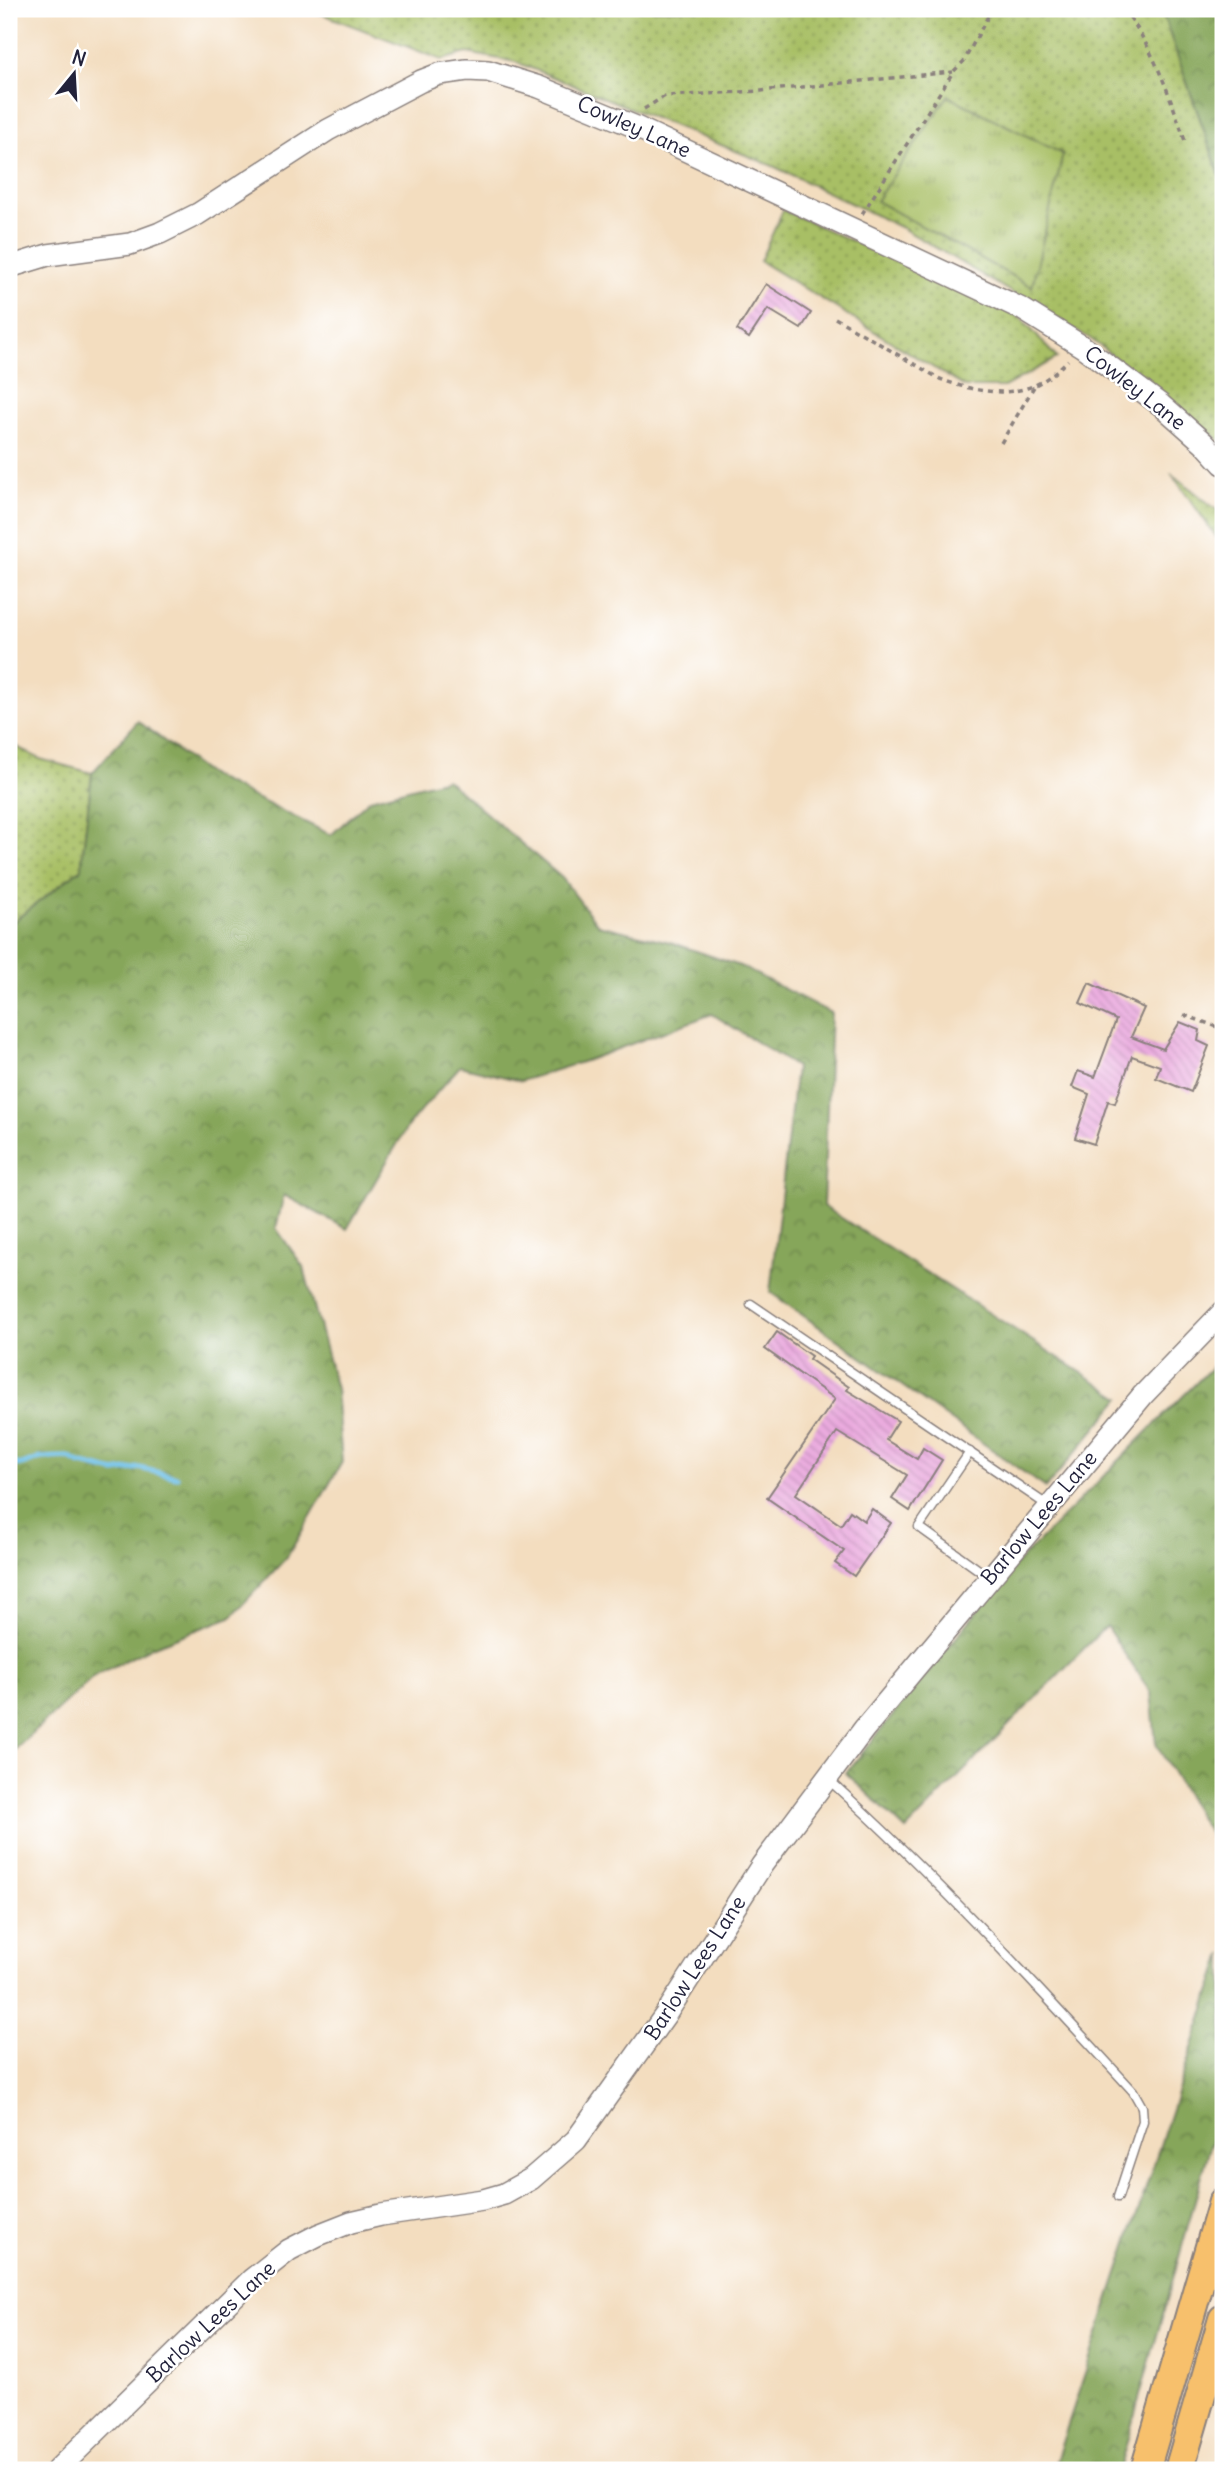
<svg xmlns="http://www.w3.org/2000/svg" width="1232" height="2479" viewBox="0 0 1232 2479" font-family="Delius,sans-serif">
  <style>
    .grass { fill: url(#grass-dots); stroke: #657050; stroke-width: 2 }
    .forest { fill: url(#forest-crowns); stroke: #54644a; stroke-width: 2 }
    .park { fill: url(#park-tufts); stroke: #657050; stroke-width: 2 }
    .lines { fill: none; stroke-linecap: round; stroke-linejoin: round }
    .stream { stroke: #6ec1ea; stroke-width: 5 }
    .building { fill: url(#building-back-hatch) }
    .service-casing { stroke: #8a807d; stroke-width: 11 }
    .tertiary-casing { stroke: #8a807d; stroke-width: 24 }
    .trunk-casing { stroke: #8a807d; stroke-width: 32 }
    .path { stroke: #8a807d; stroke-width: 3.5; stroke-dasharray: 5 5; stroke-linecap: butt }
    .service { stroke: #fff; stroke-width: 8 }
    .tertiary { stroke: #fff; stroke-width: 21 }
    .trunk { stroke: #f7c06c; stroke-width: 28 }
    .labels { text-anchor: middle; stroke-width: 5; stroke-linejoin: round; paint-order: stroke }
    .street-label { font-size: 21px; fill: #22223b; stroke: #fff }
  </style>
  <defs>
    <pattern id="grass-dots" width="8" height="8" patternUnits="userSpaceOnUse" patternTransform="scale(1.75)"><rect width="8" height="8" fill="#a8bf65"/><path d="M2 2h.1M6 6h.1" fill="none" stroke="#889b54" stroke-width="1.8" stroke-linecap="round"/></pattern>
    <pattern id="forest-crowns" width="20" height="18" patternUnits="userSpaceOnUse" patternTransform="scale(1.75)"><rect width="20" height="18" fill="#86a65a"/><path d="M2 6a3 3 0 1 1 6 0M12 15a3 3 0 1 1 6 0" fill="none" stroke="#6d874c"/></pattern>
    <pattern id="park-tufts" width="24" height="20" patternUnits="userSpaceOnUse" patternTransform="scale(1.75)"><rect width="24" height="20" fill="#a8bf65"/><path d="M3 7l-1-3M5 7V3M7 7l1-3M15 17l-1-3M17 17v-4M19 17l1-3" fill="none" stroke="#889b54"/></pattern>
    <pattern id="building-back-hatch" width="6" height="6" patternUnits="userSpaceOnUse" patternTransform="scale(1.75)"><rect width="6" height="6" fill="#eaaade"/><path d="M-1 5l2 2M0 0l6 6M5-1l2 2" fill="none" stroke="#c892bf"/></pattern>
  </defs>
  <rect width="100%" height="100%" fill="#fff"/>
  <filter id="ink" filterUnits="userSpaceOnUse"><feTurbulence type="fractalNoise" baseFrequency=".0143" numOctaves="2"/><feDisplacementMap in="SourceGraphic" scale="14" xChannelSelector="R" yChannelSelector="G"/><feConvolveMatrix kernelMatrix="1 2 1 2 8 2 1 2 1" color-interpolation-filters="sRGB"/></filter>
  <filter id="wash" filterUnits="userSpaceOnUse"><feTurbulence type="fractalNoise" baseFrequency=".00686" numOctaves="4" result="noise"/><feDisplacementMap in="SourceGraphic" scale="28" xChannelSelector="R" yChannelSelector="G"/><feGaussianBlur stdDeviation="1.57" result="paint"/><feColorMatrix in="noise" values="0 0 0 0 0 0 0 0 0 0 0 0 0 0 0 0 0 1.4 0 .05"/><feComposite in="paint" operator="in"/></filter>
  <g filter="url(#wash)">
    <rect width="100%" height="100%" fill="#f3ddbf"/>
    <g class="grass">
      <path d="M309 9H1161L1223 184V443L1091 339 902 228 773 166 516 62 467 53 442 60Z"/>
      <path d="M783 210 1020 317 1057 358 1004 387H965L760 261Z"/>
      <path d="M1171 473 1223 515V546Z"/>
      <path d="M9 743 40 759 92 773 81 869 9 925Z"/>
    </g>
    <g class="forest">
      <path d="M1161 9H1223V184Z"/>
      <path d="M138 721 209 775 331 835 370 799 446 779 562 878 598 925 670 942 740 966 831 1013 823 1206 1121 1398 1046 1488 770 1292 796 1067 712 1014 585 1061 521 1081 460 1066 409 1124 347 1229 284 1195 276 1228 304 1268 336 1389 342 1462 287 1557 231 1617 154 1646 94 1676 9 1755V925L81 869 92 773Z"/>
      <path d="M1223 1356V1857L1156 1744 1151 1693 1106 1626 906 1830 846 1773 1015 1565Z"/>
      <path d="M1223 1954V2101L1119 2470H1053Z"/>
    </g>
    <path class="park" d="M948 96 1063 154 1032 287 876 201Z"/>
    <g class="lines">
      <path class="stream" d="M9 1463 22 1465 41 1458 68 1457 79 1463 115 1472 139 1468 177 1477"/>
    </g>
    <g id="blocks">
      <g class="building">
        <path d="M766 284 811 313 801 329 768 309 749 338 737 330Z"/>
        <path d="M1089 983 1144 1008 1131 1037 1163 1049 1180 1022 1200 1030 1198 1041 1209 1046 1191 1092 1156 1078 1160 1066 1132 1056 1115 1103 1108 1101 1094 1144 1075 1138 1089 1094 1072 1087 1078 1071 1095 1077 1116 1020 1080 1003Z"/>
        <path d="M777 1332 811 1356 809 1359 849 1387 847 1390 898 1421 886 1440 917 1459 923 1448 942 1460 910 1511 892 1499 907 1475 837 1432 796 1494 841 1525 850 1511 864 1521 872 1509 891 1523 854 1576 835 1563 844 1551 767 1498 835 1399 765 1349Z"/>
      </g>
    </g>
  </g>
  <g filter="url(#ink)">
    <use href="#blocks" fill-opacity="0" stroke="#8a807d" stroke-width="2"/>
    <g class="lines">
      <defs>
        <g id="service">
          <path d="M751 1304 1047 1505"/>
          <path d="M970 1452 919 1527 990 1578"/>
          <path d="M828 1779C936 1877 1035 1984 1133 2091L1142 2107 1143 2121 1118 2197"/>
        </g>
        <g id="tertiary">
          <path d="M9 267 48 255 130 244 160 233 198 214 328 130 421 81 439 74 467 70 488 71 539 87 636 127 1022 309 1083 347 1161 405 1204 443 1223 464"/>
          <path d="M57 2470 251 2280 289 2250 318 2235 351 2222 381 2215 483 2200 504 2194 531 2179 576 2140 666 2014 762 1865 864 1729 1143 1395 1223 1312"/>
        </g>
        <g id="trunk">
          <path d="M1145 2470 1223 2202"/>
          <path d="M1179 2470 1223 2319"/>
        </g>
      </defs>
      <use href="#service" class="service-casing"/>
      <use href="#tertiary" class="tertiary-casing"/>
      <use href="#trunk" class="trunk-casing"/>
      <g class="path">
        <path d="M1124 9C1153 48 1170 95 1185 141"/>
        <path d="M644 109 665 96 761 91 953 72"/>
        <path d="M862 214 953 72 964 61 992 9"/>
        <path d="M835 318 940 379C966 389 1000 397 1027 388 1042 384 1057 371 1068 360"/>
        <path d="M1001 443 1035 385"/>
        <path d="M1184 1015 1223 1029"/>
      </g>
      <use href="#service" class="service"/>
      <use href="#tertiary" class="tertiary"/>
      <use href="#trunk" class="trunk"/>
    </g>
  </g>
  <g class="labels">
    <g class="street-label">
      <text transform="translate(634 127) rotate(24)" y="7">Cowley Lane</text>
      <text transform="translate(1135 388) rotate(38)" y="7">Cowley Lane</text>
      <text transform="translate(1039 1518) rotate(-50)" y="7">Barlow Lees Lane</text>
      <text transform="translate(695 1968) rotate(-57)" y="7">Barlow Lees Lane</text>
      <text transform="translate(211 2322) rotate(-43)" y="7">Barlow Lees Lane</text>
    </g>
  </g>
  <rect width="1232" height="2479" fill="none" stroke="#fff" stroke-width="35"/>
  <g transform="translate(74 74) rotate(18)" stroke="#ffffff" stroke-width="5" paint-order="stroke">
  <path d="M0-5L12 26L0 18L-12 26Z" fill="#22223b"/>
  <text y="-10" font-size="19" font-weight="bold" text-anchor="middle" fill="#22223b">N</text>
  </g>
</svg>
